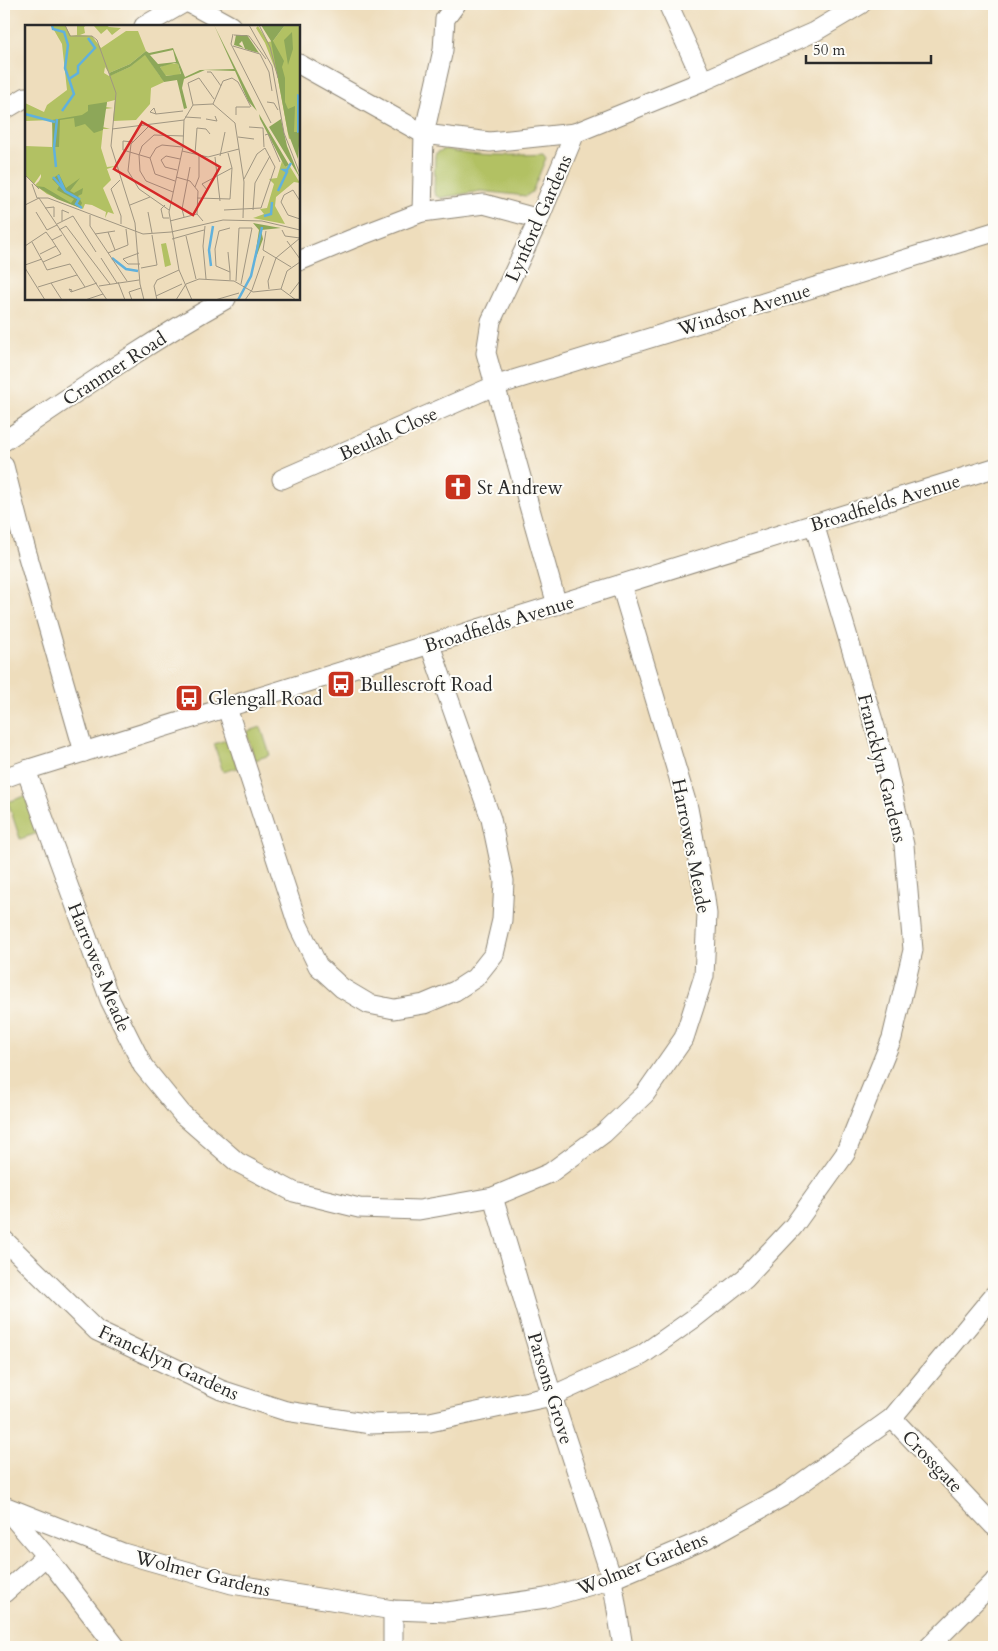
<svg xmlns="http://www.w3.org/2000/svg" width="998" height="1651" viewBox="0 0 998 1651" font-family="Cardo,serif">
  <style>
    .green { fill: #b2c163; stroke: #6e7647 }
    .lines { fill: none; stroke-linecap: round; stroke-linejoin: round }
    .minor-casing { stroke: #8c8474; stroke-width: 21 }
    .minor { stroke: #fff; stroke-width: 19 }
    .labels { text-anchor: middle; stroke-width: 4; stroke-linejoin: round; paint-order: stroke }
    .street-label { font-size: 19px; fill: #2b2b2b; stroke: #fdfcf7 }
    .poi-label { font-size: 19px; fill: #2b2b2b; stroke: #fdfcf7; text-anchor: start }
    .inset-river { fill: none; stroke: #61b1dc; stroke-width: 2.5 }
    .inset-road { fill: none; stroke: #a09682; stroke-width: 1 }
    .view { fill: #d62828; fill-opacity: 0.15; stroke: #d62828; stroke-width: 2.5 }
    .inset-edge { fill: none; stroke: #2b2b2b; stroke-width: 2.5 }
  </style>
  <rect width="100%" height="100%" fill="#fdfcf7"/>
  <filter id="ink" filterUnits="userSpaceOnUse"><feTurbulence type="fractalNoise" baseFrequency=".02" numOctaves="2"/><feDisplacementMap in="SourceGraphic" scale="10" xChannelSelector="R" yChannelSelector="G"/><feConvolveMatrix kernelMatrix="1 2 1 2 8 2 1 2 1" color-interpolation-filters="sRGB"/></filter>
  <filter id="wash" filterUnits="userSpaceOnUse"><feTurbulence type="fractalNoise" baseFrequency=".0096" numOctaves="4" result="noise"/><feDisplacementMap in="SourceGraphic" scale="20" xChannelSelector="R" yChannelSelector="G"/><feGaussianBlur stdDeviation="1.12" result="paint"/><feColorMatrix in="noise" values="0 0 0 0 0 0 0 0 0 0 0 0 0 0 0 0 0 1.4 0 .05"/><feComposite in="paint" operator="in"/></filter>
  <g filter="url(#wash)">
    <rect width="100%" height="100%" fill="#eeddbc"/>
    <g class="green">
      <path d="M444 149C477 156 510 156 543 154L546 158 532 192 526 196 481 191 440 198 435 195 434 192 435 156 436 153Z"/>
      <path d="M261 727 270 755 255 760 246 732Z"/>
      <path d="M229 739 237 768 223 772 214 744Z"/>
      <path d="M25 796 38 833 20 839 8 802Z"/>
    </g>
  </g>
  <g filter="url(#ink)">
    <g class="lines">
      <defs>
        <g id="minor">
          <path d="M191 4 231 26"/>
          <path d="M668 4 703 81"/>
          <path d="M144 26 182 4"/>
          <path d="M299 64 424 134 443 50 445 19 456 4"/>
          <path d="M4 110 26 97"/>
          <path d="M422 212 424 134 490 142 575 133"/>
          <path d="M299 261 352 239 422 212 484 204 539 219"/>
          <path d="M4 441C77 392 149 342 226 299"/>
          <path d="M4 466 20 529 84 752"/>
          <path d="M282 479 494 386 994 232"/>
          <path d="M557 605 486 353 491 321 539 219 575 133 703 81 814 32 861 4"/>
          <path d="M227 708 298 925 318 966 342 988 369 1004 394 1009 424 1004 455 991 475 978 494 954 502 920 504 881 491 819 430 645"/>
          <path d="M26 770 110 1000 143 1066 182 1114 237 1162 294 1192 359 1208 419 1210 493 1197 550 1173 604 1133 645 1094 684 1038 704 976 707 914 705 898 688 808 621 585"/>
          <path d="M4 778 26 770 994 468"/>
          <path d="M493 1197 552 1396 612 1579 623 1647"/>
          <path d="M4 1240 97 1331 221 1390 286 1411 371 1424 430 1422 552 1396 642 1355 693 1319 745 1278 793 1227 845 1154 892 1038 913 950 904 845 886 764 814 524"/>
          <path d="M892 1418 994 1526"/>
          <path d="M4 1506 123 1553 232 1584 393 1610 447 1612 546 1598 612 1579 706 1539 782 1497 892 1418 994 1295"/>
          <path d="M5 1508 46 1556 116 1647"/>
          <path d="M4 1593 46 1556"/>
          <path d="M393 1610V1647"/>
          <path d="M929 1647 994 1582"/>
        </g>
      </defs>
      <use href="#minor" class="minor-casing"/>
      <use href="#minor" class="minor"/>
    </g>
  </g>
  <defs>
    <symbol id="church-square" viewBox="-11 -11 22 22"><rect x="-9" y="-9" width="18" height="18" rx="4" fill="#c8321e" stroke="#fdfcf7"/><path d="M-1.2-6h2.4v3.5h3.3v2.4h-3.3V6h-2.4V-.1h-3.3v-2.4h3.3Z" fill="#fff"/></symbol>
    <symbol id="bus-square" viewBox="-11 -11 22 22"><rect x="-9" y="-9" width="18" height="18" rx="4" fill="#c8321e" stroke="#fdfcf7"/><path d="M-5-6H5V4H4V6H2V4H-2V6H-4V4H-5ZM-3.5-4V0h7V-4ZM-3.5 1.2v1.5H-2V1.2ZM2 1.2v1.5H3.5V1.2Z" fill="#fff"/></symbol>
  </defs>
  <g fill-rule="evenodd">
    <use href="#church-square" x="442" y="471" width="32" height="32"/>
    <use href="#bus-square" x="325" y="668" width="32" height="32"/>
    <use href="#bus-square" x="173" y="682" width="32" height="32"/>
  </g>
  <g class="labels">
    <g class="street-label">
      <text transform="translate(538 218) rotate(-66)" y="7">Lynford Gardens</text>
      <text transform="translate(744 309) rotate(-17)" y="7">Windsor Avenue</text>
      <text transform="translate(114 368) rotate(-33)" y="7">Cranmer Road</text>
      <text transform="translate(388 433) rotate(-24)" y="7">Beulah Close</text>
      <text transform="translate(885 502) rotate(-17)" y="7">Broadfields Avenue</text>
      <text transform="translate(499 623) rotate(-17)" y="7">Broadfields Avenue</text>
      <text transform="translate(883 768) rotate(76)" y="7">Francklyn Gardens</text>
      <text transform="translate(692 846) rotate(79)" y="7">Harrowes Meade</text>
      <text transform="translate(100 967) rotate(68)" y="7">Harrowes Meade</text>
      <text transform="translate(169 1362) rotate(25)" y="7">Francklyn Gardens</text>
      <text transform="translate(551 1388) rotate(73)" y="7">Parsons Grove</text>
      <text transform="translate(933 1461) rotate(46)" y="7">Crossgate</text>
      <text transform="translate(642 1563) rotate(-22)" y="7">Wolmer Gardens</text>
      <text transform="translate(203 1573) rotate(14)" y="7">Wolmer Gardens</text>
    </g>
    <g class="poi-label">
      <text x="477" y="494">St Andrew</text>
      <text x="360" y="691">Bullescroft Road</text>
      <text x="208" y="705">Glengall Road</text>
    </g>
  </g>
  <g transform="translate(25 25)">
    <rect width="275" height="275" fill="#eeddbc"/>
    <path d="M26 0H40L46 11 52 10V0H62L59 2 60 8 55 10 67 11 76 23 101 6H113L121 26 105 39 84 48 80 42 79 48 84 51 105 42 120 29 135 51 139 49 135 42 145 38 153 39 155 46 156 50 136 51 139 57 126 63 125 79 111 95 88 96 90 75 82 77 81 82 88 83 80 84 78 102 85 104H78L76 123 82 142 91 141 82 144 86 155 78 163 89 189 83 187 80 193 81 187 67 180 60 179 58 184 22 169 10 160 14 156 16 152V149L9 159 0 150V121L27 122 28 95 0 96V78L19 87 22 80 42 65 37 19ZM81 0 84 2 96 3 87 10 82 4 76 9 69 1ZM260 0H275V109L264 114 252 49 240 18 231 3 233 1 243 17 248 16ZM257 136 260 142 264 140 275 158 269 157 251 172 250 181 260 199 228 193 239 189 235 184 242 183 249 159 244 154 252 153ZM141 218 146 240 140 242 136 219Z" fill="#b2c163"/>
    <path d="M189 0 232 86 223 76 210 46 180 45 159 54 157 63 162 83 159 84 152 55 139 57 120 30 105 42 85 51 84 48 105 39 121 26 124 28 148 23 160 52 175 45 209 44ZM148 25 151 37 133 39 125 30ZM149 38 153 39 156 49 141 51 135 42ZM236 0H260L248 16 259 36 257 42 260 53V77L263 84 270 81 269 107H275L273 134 263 108 246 16ZM267 7 268 24 263 40 259 15ZM211 10H222L234 28 220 24 217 16 214 19 219 23 209 20ZM82 77 78 105 69 108 60 99 50 102 49 93 35 95 34 122H28L27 95 57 90 63 86V80ZM234 89 264 140 260 142 235 94ZM256 94 262 121 275 153 244 102ZM34 149 41 163 55 153 45 166 49 168 58 163 57 169 53 171 57 178 55 183 32 174 11 161 19 162 46 178 49 174 32 165 34 161 27 154ZM228 198 256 203 236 205 238 214 229 238 234 205Z" fill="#8da759" fill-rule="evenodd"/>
    <path d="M272 69 275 70V107L272 108Z" fill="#61b1dc"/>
    <path class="inset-river" d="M27 0 28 4 39 7 43 20 40 43 44 54M37 86 49 69 44 54 53 48V41L70 23 63 13M0 89 30 97M31 142 29 123 32 94M33 150 40 166 54 174 51 179 57 183M28 152 40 166M253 166 262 147 259 145H262L266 138M239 191 246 189 247 177M87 233 101 244 113 246M186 241 184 225 188 201M213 275 226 251 237 202"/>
    <path class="inset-road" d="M40 0 45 11H67L72 15 91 68 86 121 110 198 115 259 119 275M224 0 247 41 259 108 275 149M234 0 245 22 253 53M208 9 206 19 246 98M209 10 224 11 241 34M208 21 235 29 244 47 247 66M182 47H186L196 61M242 77 249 78 253 85M188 79 198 56 207 53 213 57 226 82M168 80 163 58 174 53 189 74M131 89 125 87 129 83 131 89 158 86M211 90V82H225M160 92 176 93M181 94 192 96 190 91M124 101 106 119 103 146 114 164 144 185M224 102 238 103 239 122M87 104 159 95M240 110 243 109 255 137M213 112 229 114M108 117 98 116V125L125 133M157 126 183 132 214 124M170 129 172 103 181 104 185 109M195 131 200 107M190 132 195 176M152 145 140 142 136 135 141 131 155 134M0 150 14 164M151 152 165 156 173 166 172 189 178 196M95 155 86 164 96 191V199M150 156 130 149 125 133 131 123 137 120 157 122M7 159 12 173H23L118 209 146 207 198 195 237 196 275 205M170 162 174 152V130M183 166 177 159 207 143M148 167 121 156 115 146 114 130 117 121 129 110 159 111M14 173 82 275M172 173 205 174 207 143 203 128M275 176 268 165 259 170 256 177 263 190 275 194M0 180 14 173M105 180 125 172M140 180 136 184 138 193H144M20 183 29 182V192M199 185 236 183 250 142 240 123 232 129 219 154M228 185 230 158 245 131M11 187 22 205 32 200M123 187 127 208M65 190V201L102 256M159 192 157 184 165 142M37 196V185L44 188M145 196 172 189M32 199 48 191 71 227M180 201 178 221 181 254M205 203 194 206 190 224 191 241 205 247V255M34 205 41 201 85 259M241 206 238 225 266 242M83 207 90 225M70 209 90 206M37 210 27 215 36 229 18 237 22 245 45 239 60 262M161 211 171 254M147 214 179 205M262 216 275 234M7 217 18 237M0 221 21 207 27 215M203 227 205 247M83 228 103 220 101 204M114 228 98 234 103 239H115M15 229 31 221M76 233 92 258M0 240 17 234M0 243 20 275M116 243 132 240 127 210M211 256 214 203H227L216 259M93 257 100 275M26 258 37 275M74 261 114 255M13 262 52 250M244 264 243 256 251 233 275 213 260 211 257 205M256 264 262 246 275 237M46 267 44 264 47 265 46 267 72 258M265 269 275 256M131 271 157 259M60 275 78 269M107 275 104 267 116 263M132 275 129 261 132 255 154 245M151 275 161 259 174 254 209 256 228 267 256 264 271 275M167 275 154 245 144 187 158 122 159 95 168 80 188 79 210 98 219 157 218 193M190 275 214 268M220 275 227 265 239 231"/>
    <path class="view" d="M117 97 195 142 168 190 89 144Z"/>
    <rect width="275" height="275" class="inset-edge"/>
  </g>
  <rect width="998" height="1651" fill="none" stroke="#fdfcf7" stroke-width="20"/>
  <path d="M806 55v8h125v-8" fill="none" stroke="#2b2b2b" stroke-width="2.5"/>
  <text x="813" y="55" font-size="15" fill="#2b2b2b" stroke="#fdfcf7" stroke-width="4" paint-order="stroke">50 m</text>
</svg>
